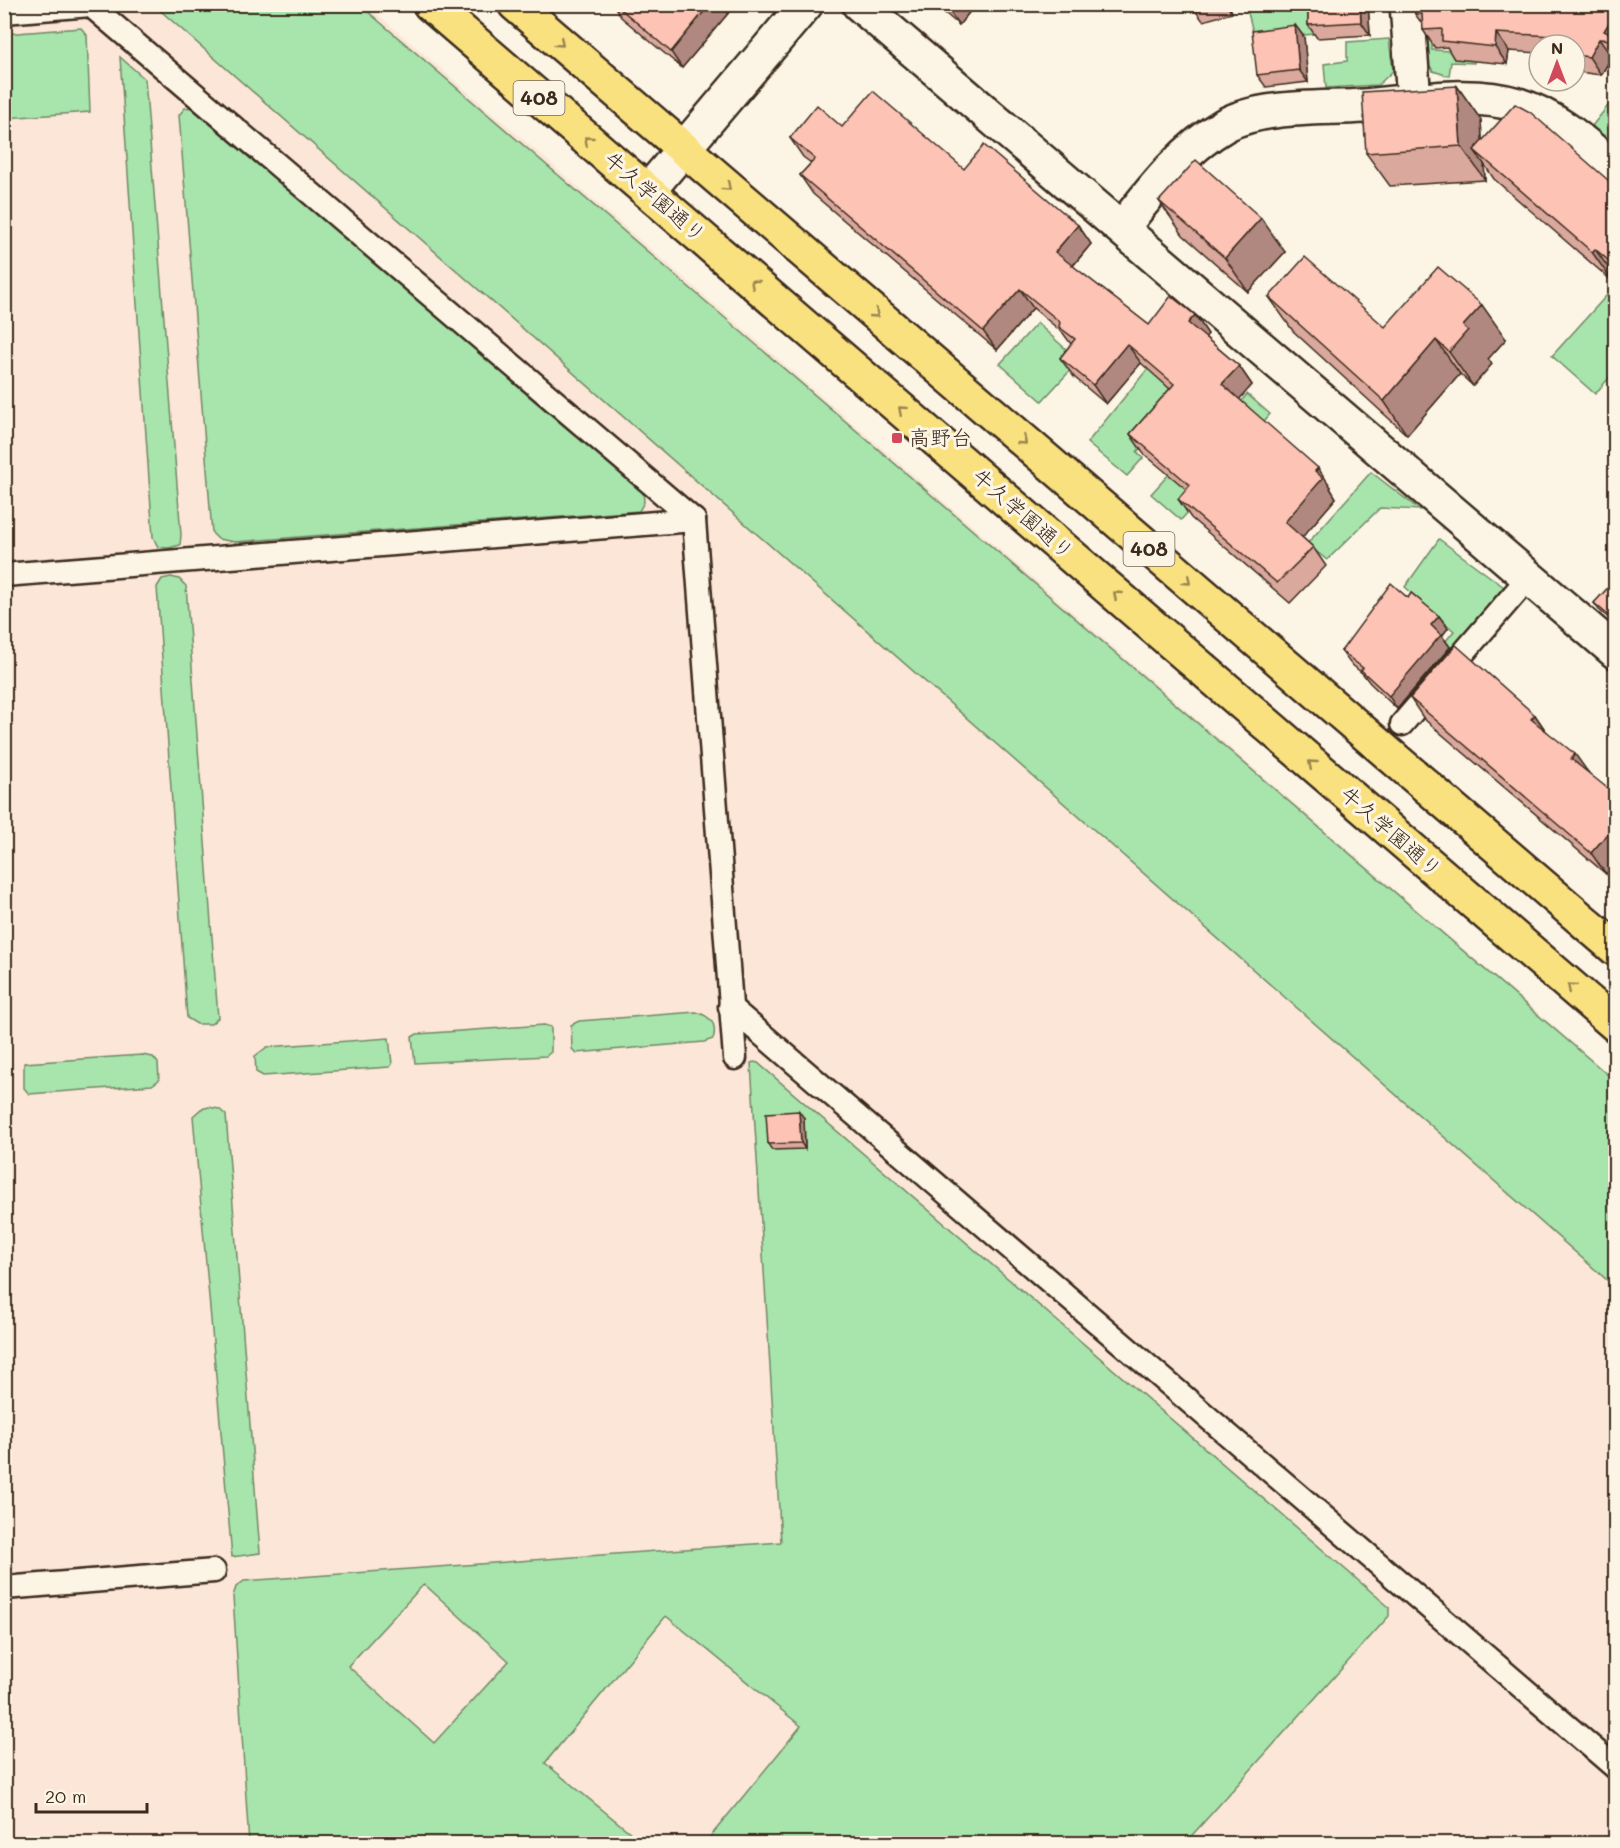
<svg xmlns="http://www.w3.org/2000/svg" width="1620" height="1848" viewBox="0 0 1620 1848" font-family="Mali,'Klee One',sans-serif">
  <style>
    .built { fill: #fce6d7 }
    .green { fill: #a7e5ac; stroke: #718865; stroke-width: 1.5; fill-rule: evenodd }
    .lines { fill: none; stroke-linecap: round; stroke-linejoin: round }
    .lane-casing { stroke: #3b2a1e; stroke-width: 27 }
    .street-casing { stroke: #3b2a1e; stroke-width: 38 }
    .secondary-casing { stroke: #3b2a1e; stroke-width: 38 }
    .highway-casing { stroke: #3b2a1e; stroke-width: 38 }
    .lane { stroke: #fcf5e5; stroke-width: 22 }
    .street { stroke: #fcf5e5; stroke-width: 33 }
    .secondary { stroke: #fcf5e5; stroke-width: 33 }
    .highway { stroke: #fae180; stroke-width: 33 }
    .wall { fill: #daa89c; stroke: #3b2a1e; stroke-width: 1.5 }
    .shaded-wall { fill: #b1887f; stroke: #3b2a1e; stroke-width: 1.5 }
    .building { fill: #fdc3b5; stroke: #3b2a1e; stroke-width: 1.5 }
    .oneway { stroke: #9a864f }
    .poi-dot { fill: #d1495b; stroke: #fcf5e5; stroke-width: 2 }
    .labels { text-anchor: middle; stroke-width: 6; stroke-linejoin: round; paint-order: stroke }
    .shield { fill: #fcf5e5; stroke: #75675a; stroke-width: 1.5 }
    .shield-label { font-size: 20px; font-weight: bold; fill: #3b2a1e }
    .street-label { font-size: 21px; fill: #3b2a1e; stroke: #fcf5e5 }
    .poi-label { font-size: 21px; fill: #3b2a1e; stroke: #fcf5e5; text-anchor: start }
  </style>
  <rect width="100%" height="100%" fill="#fcf5e5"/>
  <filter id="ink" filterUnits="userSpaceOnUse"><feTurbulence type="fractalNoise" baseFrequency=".0167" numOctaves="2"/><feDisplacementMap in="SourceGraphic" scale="12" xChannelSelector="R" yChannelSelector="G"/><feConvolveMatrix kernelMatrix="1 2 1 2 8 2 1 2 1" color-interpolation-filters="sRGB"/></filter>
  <g filter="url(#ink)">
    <path class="built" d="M5 5H367L1615 1079V1843L5 1844Z"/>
    <g class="green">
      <path d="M154 5H360L1615 1081V1287Z"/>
      <path d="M1246 5H1313L1314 34 1255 40Z"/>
      <path d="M1426 20H1432V50L1475 52 1474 63 1451 62 1449 76 1433 71 1428 63Z"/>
      <path d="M81 28 87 35 90 112 5 118V34Z"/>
      <path d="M1389 39 1393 71 1378 85 1326 88 1324 64 1347 61V42Z"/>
      <path d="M120 57 145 79 181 535 180 545 169 548 158 547 153 537Z"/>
      <path d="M1615 97V148L1592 126Z"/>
      <path d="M193 107 643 489 644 502 639 511 235 542 218 539 212 533 179 115 185 108Z"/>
      <path d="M1616 285 1615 371 1595 394 1552 356Z"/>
      <path d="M1037 323 1079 361 1042 401 1000 364Z"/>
      <path d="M1168 344 1176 404 1137 452 1143 458 1127 476 1087 443Z"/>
      <path d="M1247 394 1270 414 1241 449 1218 431Z"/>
      <path d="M1208 431 1237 457 1181 520 1151 494Z"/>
      <path d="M1371 472 1420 510 1380 508 1327 560 1307 544Z"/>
      <path d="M1439 539 1504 587 1429 674 1422 670 1454 631 1405 587Z"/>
      <path d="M171 577 179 579 186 586 218 1018 211 1024H197L187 1018 157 587 162 579Z"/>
      <path d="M696 1012C710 1016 718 1024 713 1039L704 1042 576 1053 572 1049 571 1025 579 1021Z"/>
      <path d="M544 1025 551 1027V1052L546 1056 415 1063 412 1037 417 1034Z"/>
      <path d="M389 1038 392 1064 390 1067 263 1076 256 1072 255 1056 267 1047Z"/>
      <path d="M142 1055 153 1057 158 1063 159 1080 152 1085 29 1094 24 1088V1063Z"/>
      <path d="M754 1062 758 1063 1389 1607V1616L1185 1843H705L801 1726 666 1616 545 1763 643 1843 249 1844 233 1596 236 1587 244 1581 781 1542 751 1063ZM424 1584 509 1661 434 1743 348 1666Z"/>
      <path d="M209 1107 219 1109 226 1115 260 1553 232 1557 193 1116 201 1109Z"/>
    </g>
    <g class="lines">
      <defs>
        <g id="lane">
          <path d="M89 4 694 520 735 1058"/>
          <path d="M4 12 91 5"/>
          <path d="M4 575 694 520"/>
          <path d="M1402 724 1529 577"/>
          <path d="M730 1007 1616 1768"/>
          <path d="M4 1588 214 1571"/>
        </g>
        <g id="street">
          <path d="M859 4 1616 652"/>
          <path d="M1407 4 1414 101"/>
          <path d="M1122 228C1152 190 1182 150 1225 125 1261 105 1322 109 1364 106 1413 102 1470 90 1518 105 1557 117 1585 144 1616 170"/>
        </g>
        <path id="secondary" d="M648 191 806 4"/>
        <g id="highway">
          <path d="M430 4 1616 1025"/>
          <path d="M515 4 1616 949"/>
        </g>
      </defs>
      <use href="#lane" class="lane-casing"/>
      <use href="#street" class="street-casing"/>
      <use href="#secondary" class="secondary-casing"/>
      <use href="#highway" class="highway-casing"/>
      <use href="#lane" class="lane"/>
      <use href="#street" class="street"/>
      <use href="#secondary" class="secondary"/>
      <use href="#highway" class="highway"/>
    </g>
    <g class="wall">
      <path d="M613 4H736L682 68 621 17Z"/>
      <path d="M934 4H976L959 25Z"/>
      <path d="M1193 4H1229L1232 13 1203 21 1194 9Z"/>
      <path d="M1308 4H1368L1370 35 1317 38 1308 25Z"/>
      <path d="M1616 4V57H1612L1601 75 1578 72 1575 70V45H1539V53L1509 51 1507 64 1454 59 1447 47 1435 48 1423 30V25L1415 14 1566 8Z"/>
      <path d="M1295 25 1304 37 1308 82 1266 87 1257 75Z"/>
      <path d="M1457 86 1481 120 1482 141 1616 187V277L1612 281 1494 179 1484 164 1485 180 1390 186 1366 153Z"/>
      <path d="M842 127 964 169 1078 225 1091 244 1073 266 1149 325 1195 315 1208 334 1205 337 1239 366 1252 385 1239 399 1331 487 1330 488 1336 498 1302 537 1313 547 1326 566 1290 603 1191 518 1178 499 1186 489 1143 453 1130 434 1170 389 1141 363 1106 404 1074 377 1060 358 1071 344 1063 333 1033 308 997 350 813 194 800 175 811 163 803 157 790 138Z"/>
      <path d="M1159 201 1285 252 1248 292 1183 235Z"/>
      <path d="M1269 297 1385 327 1506 339 1488 359 1492 364 1473 386 1460 374 1407 435 1293 331Z"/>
      <path d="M1616 582V624L1599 610 1594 603Z"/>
      <path d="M1408 598 1439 616 1448 628 1442 636 1450 647 1397 709 1370 683 1363 674 1350 663 1341 651Z"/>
      <path d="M1410 698 1535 715 1546 731 1589 773 1606 874 1424 719Z"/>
      <path d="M804 1118 805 1149 772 1150 768 1144Z"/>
    </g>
    <g class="shaded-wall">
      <path d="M710 4H736L682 68 671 52Z"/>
      <path d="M944 4H976L959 25Z"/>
      <path d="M1226 4H1229L1232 13Z"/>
      <path d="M1360 4H1368L1370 35 1361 22Z"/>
      <path d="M1616 12V40L1604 31Z"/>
      <path d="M1295 25 1304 37 1308 82 1299 70Z"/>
      <path d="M1496 33 1509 51 1507 64 1495 47Z"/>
      <path d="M1599 39 1612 57 1601 75 1589 57Z"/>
      <path d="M1457 86 1481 120 1483 158 1474 150 1484 164 1485 180 1461 146Z"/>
      <path d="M1261 218 1285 252 1248 292 1225 258Z"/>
      <path d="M1078 225 1091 244 1068 271 1055 252Z"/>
      <path d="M1595 249 1615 277 1612 281 1592 252Z"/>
      <path d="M1020 289 1033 308 997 350 983 331Z"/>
      <path d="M1482 305 1506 339 1488 359 1492 364 1473 386 1449 352 1463 326Z"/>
      <path d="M1195 315 1208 334 1202 342 1188 323Z"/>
      <path d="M1436 340 1460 374 1407 435 1384 401Z"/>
      <path d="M1127 344 1141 363 1106 404 1093 385Z"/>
      <path d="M1239 366 1252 385 1236 403 1222 384Z"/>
      <path d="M1318 468 1331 487 1330 488 1336 498 1299 541 1285 522Z"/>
      <path d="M1439 616 1448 628 1442 636 1450 647 1397 709 1389 696 1431 625Z"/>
      <path d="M1535 715 1549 736 1531 719Z"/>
      <path d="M1575 754 1590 775 1571 759Z"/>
      <path d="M1616 824V862L1606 874 1591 853Z"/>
      <path d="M799 1111 804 1118 805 1149 801 1143Z"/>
    </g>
    <g class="building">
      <path d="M615 4H710L671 52Z"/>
      <path d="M1193 4H1208L1194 9Z"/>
      <path d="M1308 4H1360L1361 22 1308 25Z"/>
      <path d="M1415 4H1560L1566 8 1568 4H1616V12L1604 31 1616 37V40L1599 39 1589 57 1575 55V45H1555L1553 36 1496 33 1495 47 1442 41V29L1423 30 1422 14H1415Z"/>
      <path d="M1295 25 1299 70 1257 75 1252 31Z"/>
      <path d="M1457 86 1461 146 1366 153 1362 92Z"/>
      <path d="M873 91 964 169 984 145 1078 225 1055 252 1149 325 1171 296 1195 315 1188 323 1239 366 1222 384 1318 468 1315 471 1323 478 1285 522 1313 547 1277 583 1178 499 1190 485 1130 434 1174 384 1127 344 1093 385 1060 358 1075 339 1059 327 1060 322 1020 289 983 331 800 175 815 159 790 138 817 105 842 127Z"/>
      <path d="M1515 104 1530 112 1616 187V267L1595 249 1592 252 1474 150Z"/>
      <path d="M1196 160 1261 218 1225 258 1159 201Z"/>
      <path d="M1305 257 1385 327 1438 267 1482 305 1463 326 1468 330 1449 352 1436 340 1384 401 1269 297Z"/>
      <path d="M1614 581 1616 582V622L1594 603Z"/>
      <path d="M1391 583 1408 598 1411 593 1439 616 1431 625 1441 635 1389 696 1361 670 1363 668 1341 651Z"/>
      <path d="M1456 645 1535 715 1531 719 1575 754 1571 759 1616 795V824L1591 853 1410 698Z"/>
      <path d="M799 1111 801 1143 768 1144 766 1113Z"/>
    </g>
    <defs><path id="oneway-chevron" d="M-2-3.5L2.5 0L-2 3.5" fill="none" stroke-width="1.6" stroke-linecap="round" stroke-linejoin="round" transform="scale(1.5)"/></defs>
    <g class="oneway">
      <use href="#oneway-chevron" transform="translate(560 43) rotate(41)"/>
      <use href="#oneway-chevron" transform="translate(588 140) rotate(-139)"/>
      <use href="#oneway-chevron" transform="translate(727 187) rotate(41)"/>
      <use href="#oneway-chevron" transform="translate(754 283) rotate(-139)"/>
      <use href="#oneway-chevron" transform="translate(875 314) rotate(41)"/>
      <use href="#oneway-chevron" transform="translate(902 410) rotate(-139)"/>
      <use href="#oneway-chevron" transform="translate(1023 441) rotate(41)"/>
      <use href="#oneway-chevron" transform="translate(1187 581) rotate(41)"/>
      <use href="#oneway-chevron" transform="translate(1117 595) rotate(-139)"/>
      <use href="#oneway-chevron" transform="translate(1312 764) rotate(-139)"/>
      <use href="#oneway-chevron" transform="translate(1571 987) rotate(-139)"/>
    </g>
  </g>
  <rect class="poi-dot" x="891" y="432" width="12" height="12" rx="3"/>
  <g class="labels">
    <g class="shield">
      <rect x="513.5" y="81" width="51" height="34" rx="4.5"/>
      <rect x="1123.5" y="532" width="51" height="34" rx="4.5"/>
    </g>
    <g class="shield-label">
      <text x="539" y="105">408</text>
      <text x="1149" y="556">408</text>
    </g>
    <g class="street-label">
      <text transform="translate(655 197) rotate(41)" y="7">牛久学園通り</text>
      <text transform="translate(1023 514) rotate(41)" y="7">牛久学園通り</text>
      <text transform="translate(1391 832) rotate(41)" y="7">牛久学園通り</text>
    </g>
    <g class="poi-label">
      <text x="909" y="445">高野台</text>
    </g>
  </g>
  <rect width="1620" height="1848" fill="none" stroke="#fcf5e5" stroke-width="24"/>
  <rect x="12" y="12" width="1596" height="1824" fill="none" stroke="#3b2a1e" stroke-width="2" filter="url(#ink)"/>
  <g transform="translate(1557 63)"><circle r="28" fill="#fcf5e5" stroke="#afa495" stroke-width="1.5"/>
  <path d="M0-4.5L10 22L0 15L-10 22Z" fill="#d1495b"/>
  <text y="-9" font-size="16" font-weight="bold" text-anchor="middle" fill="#3b2a1e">N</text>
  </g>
  <path d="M36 1803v9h111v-9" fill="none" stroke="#3b2a1e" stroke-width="3"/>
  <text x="45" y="1803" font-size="18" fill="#3b2a1e" stroke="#fcf5e5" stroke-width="4.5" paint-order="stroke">20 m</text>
</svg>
